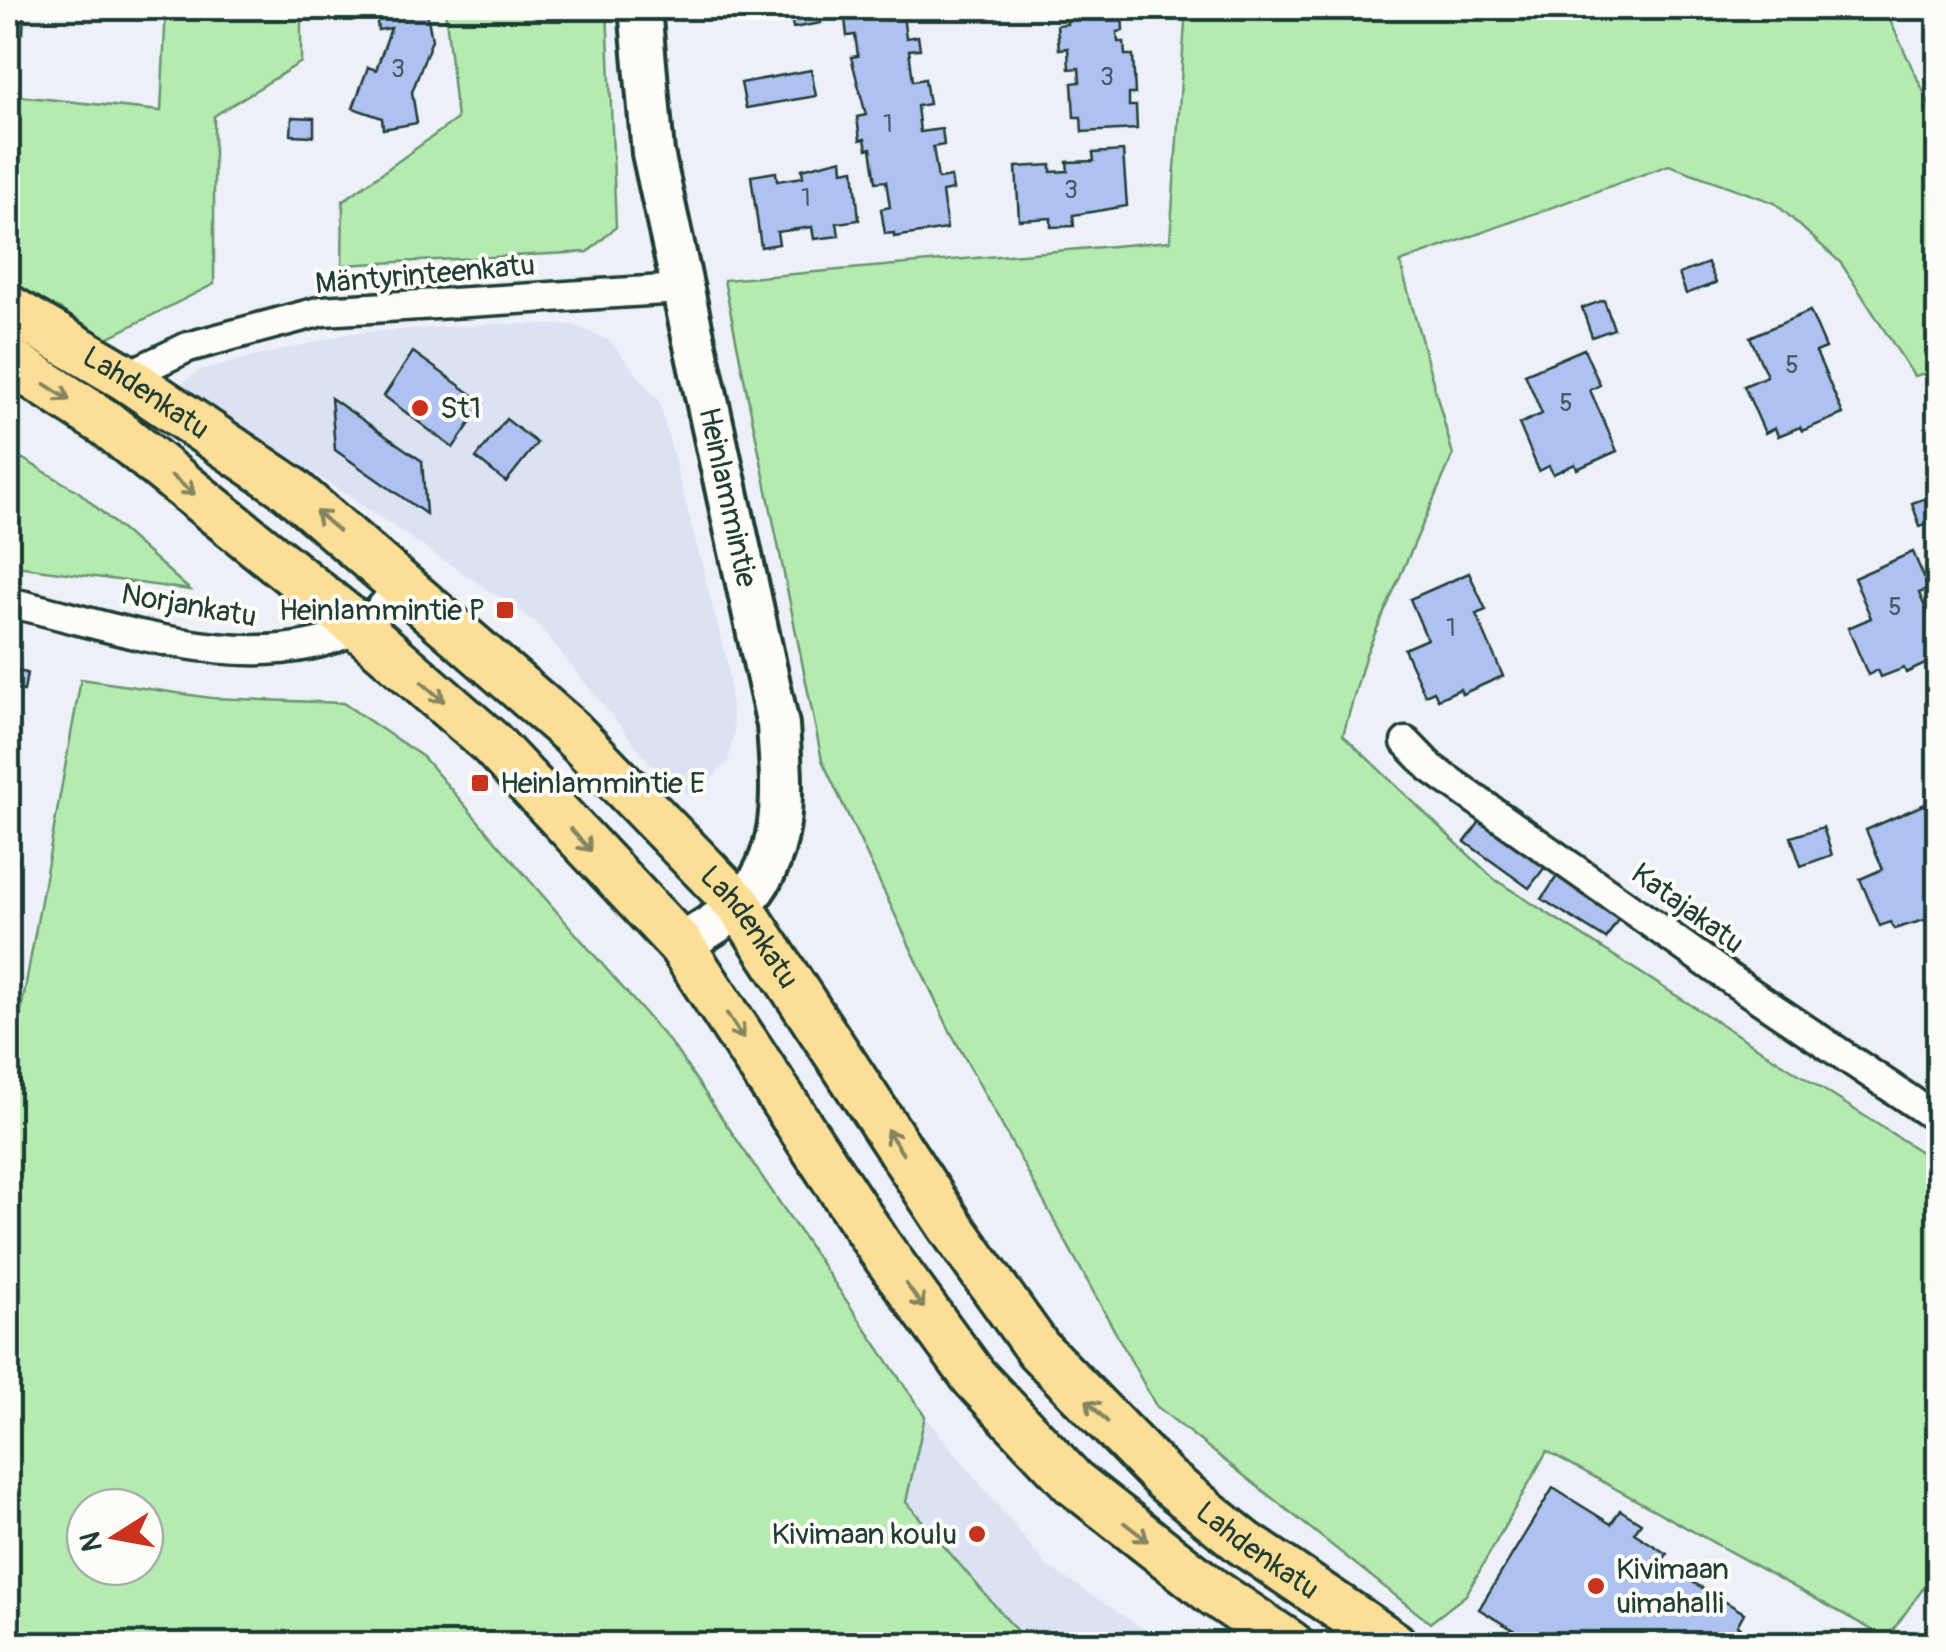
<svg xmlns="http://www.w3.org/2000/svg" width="1946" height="1652" viewBox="0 0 1946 1652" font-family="Pangolin,sans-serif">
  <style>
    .built { fill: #dae2f4 }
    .green { fill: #b4ecb0; stroke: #6a9472; stroke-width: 2.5; fill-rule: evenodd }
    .building { fill: #adc2f1; stroke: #1f3d34; stroke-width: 2.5 }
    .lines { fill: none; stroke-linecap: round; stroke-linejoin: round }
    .street-casing { stroke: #1f3d34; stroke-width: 35 }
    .secondary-casing { stroke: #1f3d34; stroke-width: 48 }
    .primary-casing { stroke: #1f3d34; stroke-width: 52 }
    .street { stroke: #fdfcf7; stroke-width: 28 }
    .secondary { stroke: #fdfcf7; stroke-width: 40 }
    .primary { stroke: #fcde96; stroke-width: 45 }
    .oneway { stroke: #828560 }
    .poi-dot { fill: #c8321e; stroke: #fdfcf7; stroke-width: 4 }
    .labels { text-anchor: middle; stroke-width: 8; stroke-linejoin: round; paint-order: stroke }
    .number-label { font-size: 25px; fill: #425e63 }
    .street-label { font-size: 30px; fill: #1f3d34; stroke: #fdfcf7 }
    .poi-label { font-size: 30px; fill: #1f3d34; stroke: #fdfcf7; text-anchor: start }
  </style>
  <rect width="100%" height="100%" fill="#edf0f6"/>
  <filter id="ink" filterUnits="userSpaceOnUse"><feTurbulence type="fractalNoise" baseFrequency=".01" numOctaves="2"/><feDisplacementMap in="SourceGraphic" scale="20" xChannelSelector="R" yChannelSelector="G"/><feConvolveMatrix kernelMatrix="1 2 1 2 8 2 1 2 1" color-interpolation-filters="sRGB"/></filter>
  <g filter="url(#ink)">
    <g class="built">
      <path d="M491 324 573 325 609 340 659 401 727 662 734 733 728 762 692 799 655 769 536 622 181 384 200 370 352 333Z"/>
      <path d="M925 1416 1046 1565 1166 1644H1028L906 1502Z"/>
    </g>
    <g class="green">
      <path d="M166 8H301V62L214 116V284L103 340 8 278V95L161 111Z"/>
      <path d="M445 8H607L616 227 588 252 342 265 343 201 457 119Z"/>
      <path d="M1186 8H1884L1938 122V370L1914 376 1841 263 1775 203 1669 165 1400 262 1453 455 1366 654 1343 735 1494 879 1938 1163V1568L1887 1638 1547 1451 1466 1595 1430 1623 1156 1406 949 1029 822 760 724 280 1170 241Z"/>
      <path d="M8 450 79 492 190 590 8 565Z"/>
      <path d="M81 679 211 698 343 703 423 757 673 1046 925 1416 906 1502 1028 1644H8V1083ZM145 1507V1567H85V1507Z"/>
    </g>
    <g class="building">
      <path d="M8 8H35V11H24L23 33 8 32Z"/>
      <path d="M375 8H426L432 40 412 92 417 123 383 129 382 118 353 108 368 67 376 70 391 28 378 30Z"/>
      <path d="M818 8 821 23 793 28 790 11Z"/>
      <path d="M902 8 906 38 918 36 920 49 909 50 913 81 925 79 929 104 917 106 920 132 942 129 944 145 933 147 938 179 951 177 953 190 942 192 947 229 894 237V233L885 234 881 209 890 207 886 181 876 182 871 148 867 149 865 139 860 140 857 117 866 115 851 57 858 56 855 35 847 36 844 10Z"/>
      <path d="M1066 8H1122L1123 31 1117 32 1118 42H1124L1125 55H1133L1135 94H1129V106H1136L1137 129 1082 132 1081 117H1074L1072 83 1080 82 1079 68 1069 69 1068 48 1059 49 1057 25 1067 24Z"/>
      <path d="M811 70 816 96 746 108 741 83Z"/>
      <path d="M292 117 314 118V136L291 135Z"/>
      <path d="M1123 151 1127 206 1073 215 1074 226 1051 227V218L1019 220 1016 167 1051 165V172L1068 171 1067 162 1094 161 1093 153Z"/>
      <path d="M842 159 843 171 854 169 859 220 837 223 839 236 814 239 812 227 777 232 779 244 761 247 751 176 776 172 777 181 803 177 802 169Z"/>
      <path d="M1708 263 1716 283 1686 294 1679 274Z"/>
      <path d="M1604 300 1614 329 1592 337 1582 308Z"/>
      <path d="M1810 311 1826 348 1816 352 1843 414 1802 431 1800 427 1778 436 1775 428 1765 433 1744 386 1767 376 1750 337Z"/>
      <path d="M1584 349 1600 385 1590 390 1617 451 1577 469 1575 464 1553 474 1549 466 1539 471 1519 424 1542 414 1525 374Z"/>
      <path d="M413 352 484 403 453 448 384 396Z"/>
      <path d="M331 398 422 461 426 514 335 450Z"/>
      <path d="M506 419 537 443 506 482 476 458Z"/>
      <path d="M1932 496 1938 521 1920 527 1912 503Z"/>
      <path d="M1913 552 1929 589 1919 593 1938 638V658L1906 673 1904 668 1881 677 1878 670 1868 675 1848 628 1871 618 1854 578Z"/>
      <path d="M1469 573 1486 610 1476 614 1503 676 1462 694 1460 689 1438 699 1434 691 1425 695 1404 649 1427 639 1410 599Z"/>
      <path d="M8 669 27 673 24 691 8 688Z"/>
      <path d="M1925 804 1938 835V842L1931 845 1938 862V916L1894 929 1890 922 1880 926 1860 879 1883 869 1866 830Z"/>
      <path d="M1481 820 1545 867 1529 888 1465 842Z"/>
      <path d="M1823 827 1832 855 1801 866 1791 837Z"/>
      <path d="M8 855 18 858 14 880 8 879Z"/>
      <path d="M1559 873 1622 913 1606 939 1542 899Z"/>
      <path d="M1553 1488 1611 1524 1620 1510 1641 1523 1634 1533 1667 1554 1661 1563 1744 1613 1737 1626 1751 1635 1746 1644H1536L1479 1609Z"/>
    </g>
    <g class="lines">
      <defs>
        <g id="street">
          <path d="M125 377 188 347 322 311 681 289"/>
          <path d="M8 602C115 626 252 680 356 629 373 621 388 599 400 586"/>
          <path d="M1406 742 1431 768 1733 981 1938 1119"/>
        </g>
        <g id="secondary">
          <path id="s1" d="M640 8 653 153 778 725C782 788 790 857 740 905 723 920 700 932 681 945"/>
        </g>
        <g id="primary">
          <path id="s2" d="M8 308 125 377 289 488 571 732 739 905 949 1224 1038 1349 1166 1480 1244 1543 1393 1644"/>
          <path d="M8 360 107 424 360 628 491 743 681 945 880 1248 974 1377 1073 1482 1213 1592 1290 1644"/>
        </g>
      </defs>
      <use href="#street" class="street-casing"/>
      <use href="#secondary" class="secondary-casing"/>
      <use href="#primary" class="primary-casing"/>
      <use href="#street" class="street"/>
      <use href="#secondary" class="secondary"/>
      <use href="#primary" class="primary"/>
    </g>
    <defs><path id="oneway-shaft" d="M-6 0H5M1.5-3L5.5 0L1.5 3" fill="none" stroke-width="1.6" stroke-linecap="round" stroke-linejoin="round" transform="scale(2.5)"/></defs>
    <g class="oneway">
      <use href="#oneway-shaft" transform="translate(57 392) rotate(33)"/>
      <use href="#oneway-shaft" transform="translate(183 485) rotate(39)"/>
      <use href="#oneway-shaft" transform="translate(327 521) rotate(-139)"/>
      <use href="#oneway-shaft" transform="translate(433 692) rotate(41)"/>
      <use href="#oneway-shaft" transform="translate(581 840) rotate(47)"/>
      <use href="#oneway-shaft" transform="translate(735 1026) rotate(57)"/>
      <use href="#oneway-shaft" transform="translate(895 1142) rotate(-123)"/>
      <use href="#oneway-shaft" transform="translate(915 1296) rotate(54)"/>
      <use href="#oneway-shaft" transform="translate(1097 1411) rotate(-134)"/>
      <use href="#oneway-shaft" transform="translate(1136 1532) rotate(38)"/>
    </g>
  </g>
  <g class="poi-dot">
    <circle cx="420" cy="408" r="10"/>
    <rect x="495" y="600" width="20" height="20" rx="5"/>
    <rect x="470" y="773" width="20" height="20" rx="5"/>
    <circle cx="977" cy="1534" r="10"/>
    <circle cx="1596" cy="1586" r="10"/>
  </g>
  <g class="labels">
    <g class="number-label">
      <text x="398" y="77">3</text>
      <text x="1107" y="85">3</text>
      <text x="888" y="132">1</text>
      <text x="1071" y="198">3</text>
      <text x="806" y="206">1</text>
      <text x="1792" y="373">5</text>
      <text x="1566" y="411">5</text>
      <text x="1895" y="615">5</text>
      <text x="1451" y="636">1</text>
    </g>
    <g class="street-label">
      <text transform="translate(425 274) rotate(-5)" y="10">Mäntyrinteenkatu</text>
      <text dy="10" stroke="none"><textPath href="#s2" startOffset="162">Lahdenkatu</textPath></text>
      <text dy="10" stroke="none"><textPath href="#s1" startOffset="498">Heinlammintie</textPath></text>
      <text transform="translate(189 605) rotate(10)" y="10">Norjankatu</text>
      <text transform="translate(1688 908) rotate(36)" y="10">Katajakatu</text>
      <text dy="10" stroke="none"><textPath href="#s2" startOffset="972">Lahdenkatu</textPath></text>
      <text dy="10" stroke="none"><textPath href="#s2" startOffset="1782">Lahdenkatu</textPath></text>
    </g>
    <g class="poi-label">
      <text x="440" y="418">St1</text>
      <text x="485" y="620" text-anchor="end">Heinlammintie P</text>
      <text x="500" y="793">Heinlammintie E</text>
      <text x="957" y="1544" text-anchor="end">Kivimaan koulu</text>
      <text x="1616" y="1579">Kivimaan<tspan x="1616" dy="34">uimahalli</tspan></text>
    </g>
  </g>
  <rect width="1946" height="1652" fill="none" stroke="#fdfcf7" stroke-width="40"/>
  <rect x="20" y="20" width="1906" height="1612" fill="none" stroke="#1f3d34" stroke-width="4" filter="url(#ink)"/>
  <g transform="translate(115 1537) rotate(259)"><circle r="48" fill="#fdfcf7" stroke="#a4b0a9" stroke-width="2.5"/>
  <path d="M0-8L18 38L0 25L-18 38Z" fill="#c8321e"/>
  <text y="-15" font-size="28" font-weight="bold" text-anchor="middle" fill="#1f3d34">N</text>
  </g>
</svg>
